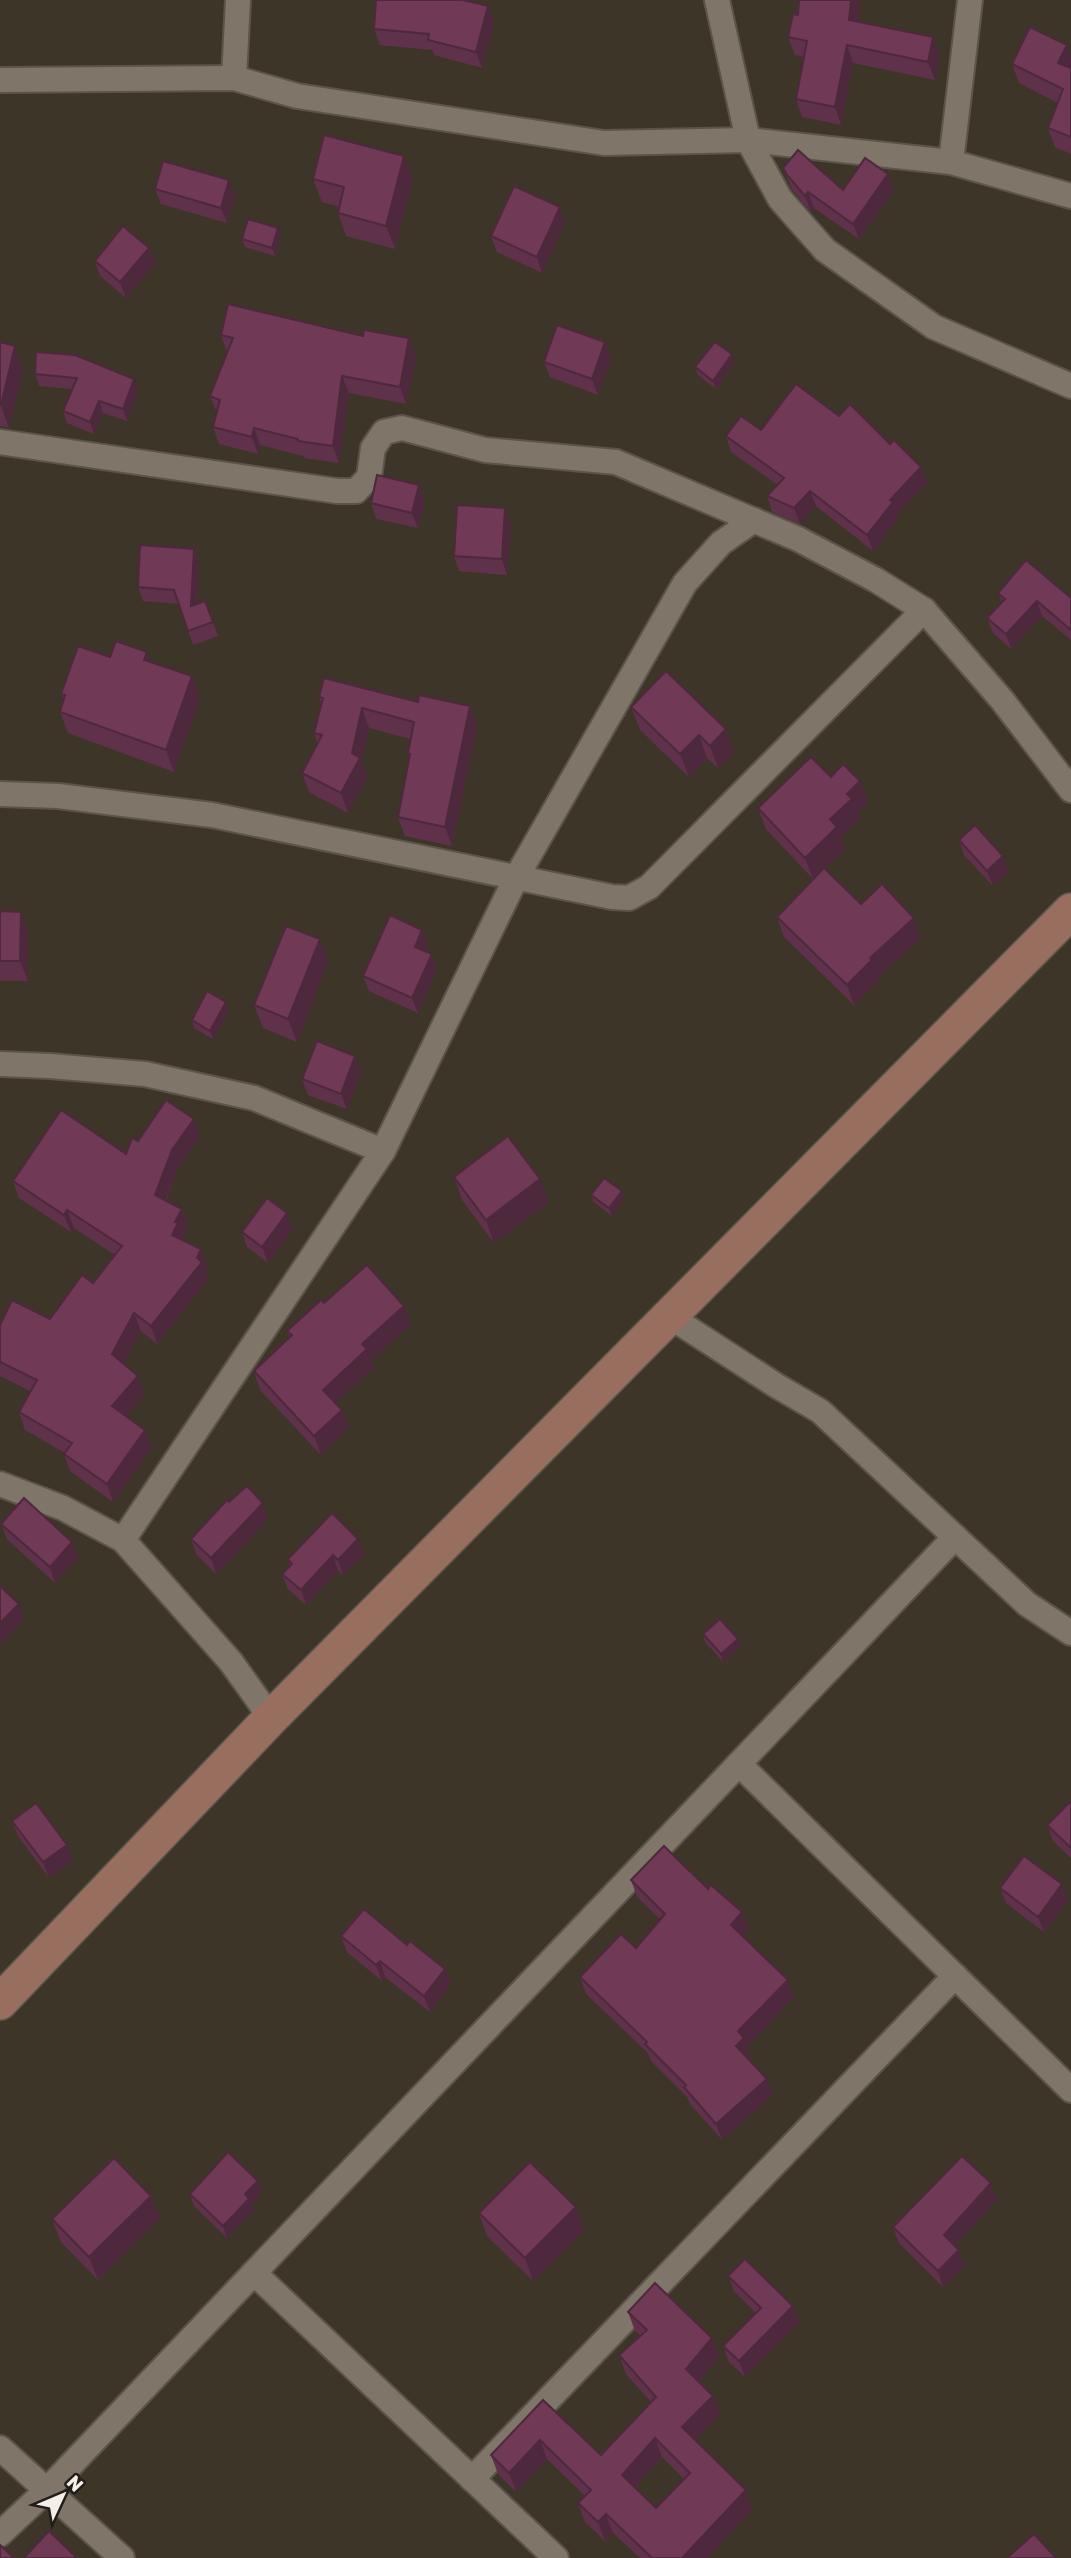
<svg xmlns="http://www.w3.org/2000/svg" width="1071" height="2558" viewBox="0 0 1071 2558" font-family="Rubik,sans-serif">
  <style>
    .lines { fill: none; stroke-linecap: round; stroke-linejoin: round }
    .street-casing { stroke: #5a544a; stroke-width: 28 }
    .secondary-casing { stroke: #5a544a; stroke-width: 38 }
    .street { stroke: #7f7669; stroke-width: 24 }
    .secondary { stroke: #986e5f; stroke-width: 35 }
    .wall { fill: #60314a; fill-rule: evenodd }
    .shaded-wall { fill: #4e283c }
    .building { fill: #703956; stroke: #4e283c; stroke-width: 2; fill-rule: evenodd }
  </style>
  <rect width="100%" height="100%" fill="#3e3529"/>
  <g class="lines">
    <defs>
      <g id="street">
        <path d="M717 0 748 140 780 199 825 250 934 327 1071 386"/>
        <path d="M234 78 238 0"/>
        <path d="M0 80 234 78 297 96 604 143 748 140 951 162 1071 196"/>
        <path d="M951 162 970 0"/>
        <path d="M0 442 337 491H356L369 477 373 448 384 432 402 428 485 450 616 462 798 539 876 580 924 610 1002 700 1071 790"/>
        <path d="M0 794 58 796 212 815 612 897 629 898 649 887 924 610"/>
        <path d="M0 1064 50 1066 145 1074 254 1098 383 1151"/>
        <path d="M669 1316 777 1386 820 1411 1027 1604 1071 1633"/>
        <path d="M0 1484 63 1508 123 1540 231 1662 271 1718"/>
        <path d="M123 1540 383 1151 516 878 685 583 721 543 754 520"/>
        <path d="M739 1764 1071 2090"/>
        <path d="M254 2273 556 2558"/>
        <path d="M0 2448 122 2558"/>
        <path d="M472 2479 955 1976"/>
        <path d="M0 2534 47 2490 955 1537"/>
      </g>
      <path id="secondary" d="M0 2002 271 1718 1071 911"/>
    </defs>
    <use href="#street" class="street-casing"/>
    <use href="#secondary" class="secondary-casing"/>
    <use href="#street" class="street"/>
    <use href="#secondary" class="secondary"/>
  </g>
  <g class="wall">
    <path d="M799 0H860L857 22 940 56 935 80 853 63 841 125 802 117 796 99 804 57 795 55 788 37 798 15Z"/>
    <path d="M494 22 482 68 434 55 432 50 380 45 374 29Z"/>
    <path d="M1067 45 1071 57V154L1055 147 1048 128 1058 103 1019 83 1012 64Z"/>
    <path d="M783 168 843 190H894L859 239 814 208 811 212 792 190Z"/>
    <path d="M313 179H413L395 249 346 236 338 213 340 207 322 202Z"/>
    <path d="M155 189 235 196 227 223 161 204Z"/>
    <path d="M565 223 542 273 497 252 491 236Z"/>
    <path d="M281 236 275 256 245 247 242 239Z"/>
    <path d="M149 248 155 264 126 298 100 276 95 261Z"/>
    <path d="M221 335 416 356 406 404 349 393 339 463 304 458 303 456 260 445 258 454 219 444 213 427 217 413 210 396 227 352Z"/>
    <path d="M0 342 23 369 9 428 0 426Z"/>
    <path d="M605 342 611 358 598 395 550 377 544 362Z"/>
    <path d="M36 352 138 391 127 421 103 413 94 434 67 423 63 411 72 389 39 386 35 374Z"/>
    <path d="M735 362 716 389 698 375 695 367Z"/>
    <path d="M839 416 890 444 921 467 927 483 897 514 898 518 873 551 816 506 800 524 772 512 767 496 778 485 731 452 726 436Z"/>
    <path d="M419 485 425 501 418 528 376 519 371 503Z"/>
    <path d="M505 508 511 524 507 575 459 571 454 556Z"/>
    <path d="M194 549 199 563 197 604 205 601 218 636 193 645 179 604 143 601 138 587Z"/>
    <path d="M998 593 1071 598V640L1042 616 1011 649 993 633 987 618 1002 602Z"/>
    <path d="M110 657 150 662 200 698 174 772 68 733 60 712 64 700 61 694Z"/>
    <path d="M319 697 418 702 470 706 477 726 452 846 405 836 398 817 409 758 408 753 410 739 369 728 361 762 367 777 348 813 309 792 302 773 318 744 314 733 321 703Z"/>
    <path d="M631 707 726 729 734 752 718 768 707 758 689 777 640 730Z"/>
    <path d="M860 781 868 802 857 813 859 820 841 837 845 849 824 868 861 904 921 938 878 977 879 980 854 1005 784 937 777 917 813 879 766 829 758 808Z"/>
    <path d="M959 840 1003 856 1009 872 993 886 964 855Z"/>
    <path d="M0 911 28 932V981H0Z"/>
    <path d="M422 930 428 946 425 952 437 970 418 1013 369 991 363 976Z"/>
    <path d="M320 939 328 962 297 1042 263 1028 254 1005Z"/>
    <path d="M226 1002 229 1010 213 1039 194 1028 192 1020Z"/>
    <path d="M361 1072 347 1109 308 1095 302 1079Z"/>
    <path d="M200 1136 178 1168 166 1201 182 1209 188 1227 183 1237 185 1241 201 1249 208 1267 205 1272 208 1279 157 1344 141 1331 123 1363 138 1376 144 1394 126 1416 152 1447 113 1502 70 1471 64 1454 65 1453 25 1430 19 1412 30 1391 0 1376V1325L50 1319 93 1283 115 1255 74 1228 71 1232 19 1198 13 1181 126 1154 138 1141Z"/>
    <path d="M454 1177 549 1202 494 1243 462 1200Z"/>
    <path d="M591 1195 624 1198 612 1216 594 1202Z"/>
    <path d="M293 1229 268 1263 247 1247 242 1232Z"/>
    <path d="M324 1303 404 1306 411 1324 371 1360 374 1367 335 1403 342 1410 349 1428 321 1455 260 1390 254 1371 290 1337 287 1331Z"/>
    <path d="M229 1502 268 1519 216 1574 196 1554 191 1539Z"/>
    <path d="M1 1524 72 1542 78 1557 55 1583 7 1539Z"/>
    <path d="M364 1554 343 1575 338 1570 306 1605 288 1589 282 1574 290 1566 288 1559Z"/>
    <path d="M703 1634 738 1639 741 1647 723 1662 705 1642Z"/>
    <path d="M1071 1801V1858L1053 1841 1047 1825Z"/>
    <path d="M12 1821 73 1860 49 1878 18 1836Z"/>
    <path d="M631 1880 749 1929 743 1936 788 1980 794 1997 747 2046 750 2055 747 2058 767 2079 773 2095 722 2140 690 2104 687 2097 651 2061 648 2053 586 1994 580 1977 636 1948 660 1919 637 1897Z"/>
    <path d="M1000 1888 1068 1900 1044 1932 1006 1903Z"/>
    <path d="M341 1936 407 1945 445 1969 451 1984 430 2012 385 1977 382 1981 347 1952Z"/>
    <path d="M258 2181 262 2193 251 2205 254 2211 227 2238 194 2206 190 2194Z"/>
    <path d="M997 2199 955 2245 965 2265 943 2287 899 2243 893 2227Z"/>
    <path d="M576 2207 584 2230 533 2281 487 2236 479 2213Z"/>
    <path d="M52 2219H160L98 2280 61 2242Z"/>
    <path d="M728 2276 799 2322 745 2377 729 2362 723 2346 756 2313 734 2291Z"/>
    <path d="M628 2312 712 2338 719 2357 699 2381 720 2414 695 2440 752 2509 707 2558H640L613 2533 605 2541 585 2522 578 2503 585 2496 547 2459 516 2492 498 2474 491 2455 543 2400 601 2455 651 2402 626 2374 619 2355 640 2335 635 2331ZM662 2457 684 2479 656 2508 635 2487Z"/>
  </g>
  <g class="shaded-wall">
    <path d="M851 0H860L856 38 849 20Z"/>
    <path d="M488 6 494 22 482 68 476 52Z"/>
    <path d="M933 37 940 56 935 80 928 62Z"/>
    <path d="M847 45 853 63 841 125 835 107Z"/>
    <path d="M1067 45 1071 57V71L1058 63Z"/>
    <path d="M404 156 413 179 395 249 386 226Z"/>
    <path d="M888 174 894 190 859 239 853 224Z"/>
    <path d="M229 180 235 196 227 223 221 208Z"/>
    <path d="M808 192 814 208 811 212 805 196Z"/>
    <path d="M560 207 565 223 542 273 537 257Z"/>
    <path d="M278 228 281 236 275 256 272 248Z"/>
    <path d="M149 248 155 264 126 298 120 282Z"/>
    <path d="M409 338 416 356 406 404 400 387Z"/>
    <path d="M605 342 611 358 598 395 592 379Z"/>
    <path d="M15 346 23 369 9 428 1 405Z"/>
    <path d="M732 354 735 362 716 389 713 381Z"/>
    <path d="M342 376 349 393 339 463 333 446Z"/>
    <path d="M134 379 138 391 127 421 123 409Z"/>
    <path d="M99 401 103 413 94 434 90 422Z"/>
    <path d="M254 428 260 445 258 454 252 437Z"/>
    <path d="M921 467 927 483 897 514 898 518 873 551 867 535 890 500Z"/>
    <path d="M419 485 425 501 418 528 412 513Z"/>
    <path d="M810 491 816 506 800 524 794 508Z"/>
    <path d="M505 508 511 524 507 575 502 559Z"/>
    <path d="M194 549 199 563 196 620 191 606Z"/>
    <path d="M1037 601 1042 616 1011 649 1006 634Z"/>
    <path d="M147 652 155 674 144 660Z"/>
    <path d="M192 676 200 698 174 772 166 750Z"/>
    <path d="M470 706 477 726 452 846 445 827Z"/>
    <path d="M362 708 369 728 361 762 367 777 348 813 341 793Z"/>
    <path d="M726 729 734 752 718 768 710 746Z"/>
    <path d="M699 735 707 758 689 777 680 754Z"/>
    <path d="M860 781 868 802 857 813 859 820 841 837 845 849 813 879 805 858 847 794Z"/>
    <path d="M1003 856 1009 872 993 886 987 871Z"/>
    <path d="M21 912 28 932V981L20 961Z"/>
    <path d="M914 918 921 938 878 977 879 980 854 1005 847 985 870 958Z"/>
    <path d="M422 930 428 946 420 963 415 947Z"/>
    <path d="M320 939 328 962 297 1042 288 1019Z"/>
    <path d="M432 954 437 970 418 1013 412 998Z"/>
    <path d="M226 1002 229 1010 213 1039 210 1031Z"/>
    <path d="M355 1056 361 1072 347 1109 341 1094Z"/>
    <path d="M194 1119 200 1136 178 1168 161 1212 155 1195 172 1150Z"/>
    <path d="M540 1179 549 1202 494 1243 486 1220Z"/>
    <path d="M622 1191 624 1198 612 1216 609 1208Z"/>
    <path d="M182 1209 188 1227 183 1237 185 1241 172 1235 175 1222Z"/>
    <path d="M67 1210 74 1228 71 1232 64 1215Z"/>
    <path d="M287 1213 293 1229 268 1263 262 1247Z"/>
    <path d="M201 1249 208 1267 205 1272 208 1279 157 1344 151 1326 197 1258Z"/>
    <path d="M404 1306 411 1324 371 1360 374 1367 330 1408 323 1390 362 1344Z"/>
    <path d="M134 1313 141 1331 118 1372 112 1354Z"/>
    <path d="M138 1376 144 1394 119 1424 112 1406Z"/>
    <path d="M342 1410 349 1428 321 1455 314 1436Z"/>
    <path d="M145 1430 152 1447 113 1502 107 1484Z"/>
    <path d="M263 1503 268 1519 216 1574 211 1558Z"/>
    <path d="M358 1539 364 1554 343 1575 338 1560Z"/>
    <path d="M72 1542 78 1557 55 1583 50 1567Z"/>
    <path d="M333 1555 338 1570 306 1605 301 1590Z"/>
    <path d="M19 1604 24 1619 0 1645V1623Z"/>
    <path d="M738 1639 741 1647 723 1662 721 1654Z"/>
    <path d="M67 1845 73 1860 49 1878 43 1862Z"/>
    <path d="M1062 1884 1068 1900 1044 1932 1038 1917Z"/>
    <path d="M742 1912 749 1929 737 1942 731 1925Z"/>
    <path d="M380 1961 385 1977 382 1981 376 1965Z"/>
    <path d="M445 1969 451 1984 430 2012 424 1996Z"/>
    <path d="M788 1980 794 1997 747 2046 750 2055 742 2062 736 2046 738 2031Z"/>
    <path d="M767 2079 773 2095 722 2140 716 2124Z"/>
    <path d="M258 2181 262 2193 251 2205 254 2211 227 2238 223 2226 245 2194Z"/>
    <path d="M991 2183 997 2199 950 2251 944 2235Z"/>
    <path d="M151 2196 160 2219 98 2280 89 2257Z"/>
    <path d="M576 2207 584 2230 533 2281 525 2258Z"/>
    <path d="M959 2250 965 2265 943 2287 938 2271Z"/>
    <path d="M793 2306 799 2322 745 2377 739 2361Z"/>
    <path d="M712 2338 719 2357 693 2388 686 2369Z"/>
    <path d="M713 2396 720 2414 689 2446 682 2427Z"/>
    <path d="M655 2438 662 2457 629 2494 622 2475Z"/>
    <path d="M540 2440 547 2459 516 2492 509 2473Z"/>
    <path d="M746 2490 752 2509 707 2558H682Z"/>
    <path d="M606 2514 613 2533 605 2541 598 2522Z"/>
  </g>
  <g class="building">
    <path d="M376 0H463L488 6 476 52 428 40 429 34 374 29Z"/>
    <path d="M799 0H851L849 20 933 37 928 62 847 45 835 107 796 99 807 41 788 37 793 14 798 15Z"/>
    <path d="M1030 27 1067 45 1058 63 1071 68V137L1048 128 1063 89 1012 64Z"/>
    <path d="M324 135 404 156 386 226 338 213 344 187 313 179Z"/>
    <path d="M798 150 843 190 865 158 888 174 853 224 808 192 805 196 787 175 783 168Z"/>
    <path d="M163 161 229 180 221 208 155 189Z"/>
    <path d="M514 186 560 207 537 257 491 236Z"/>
    <path d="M248 219 278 228 272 248 242 239Z"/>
    <path d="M123 226 149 248 120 282 95 261Z"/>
    <path d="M228 304 363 336 364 330 409 338 400 387 342 376 333 446 298 441V439L254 428 252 437 213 427 220 400 210 396 233 338 221 335Z"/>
    <path d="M557 325 605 342 592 379 544 362Z"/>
    <path d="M0 342 15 346 1 405H0Z"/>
    <path d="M715 342 732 354 713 381 695 367Z"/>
    <path d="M36 352 75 355 134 379 123 409 99 401 90 422 63 411 77 378 35 374Z"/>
    <path d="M796 384 839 416 850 404 890 444 894 440 921 467 890 500 893 502 867 535 810 491 794 508 767 496 784 478 726 436 741 416 761 430Z"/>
    <path d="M377 475 419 485 412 513 371 503Z"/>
    <path d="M457 505 505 508 502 559 454 556Z"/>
    <path d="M140 545 194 549 191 606 205 601 213 622 188 631 174 590 138 587Z"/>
    <path d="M1026 560 1071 598V630L1037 601 1006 634 987 618 1005 599 998 593Z"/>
    <path d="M116 641 147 652 144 660 192 676 166 750 60 712 65 695 61 694 78 646 110 657Z"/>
    <path d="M666 671 726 729 710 746 699 735 680 754 631 707Z"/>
    <path d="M324 678 418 702 419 695 470 706 445 827 398 817 410 754 408 753 414 722 362 708 352 753 360 758 341 793 302 773 322 735 314 733 323 698 319 697Z"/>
    <path d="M811 757 831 777 843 764 860 781 847 794 852 799 830 819 837 827 805 858 758 808Z"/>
    <path d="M975 825 1003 856 987 871 959 840Z"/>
    <path d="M824 868 861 904 882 884 914 918 870 958 872 960 847 985 777 917Z"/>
    <path d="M0 911 21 912 20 961H0Z"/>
    <path d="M390 915 422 930 415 947 432 954 412 998 363 976Z"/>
    <path d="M286 926 320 939 288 1019 254 1005Z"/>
    <path d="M207 991 226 1002 210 1031 192 1020Z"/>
    <path d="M317 1041 355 1056 341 1094 302 1079Z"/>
    <path d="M166 1100 194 1119 172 1150 155 1195 182 1209 175 1222 178 1223 172 1235 201 1249 197 1258 202 1262 151 1326 134 1313 112 1354 138 1376 112 1406 145 1430 107 1484 64 1454 72 1443 19 1412 37 1380 0 1362V1325L12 1300 50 1319 82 1275 93 1283 122 1246 67 1210 64 1215 13 1181 61 1110 126 1154 132 1138 138 1141Z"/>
    <path d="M508 1136 540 1179 486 1220 454 1177Z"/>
    <path d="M604 1178 622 1191 609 1208 591 1195Z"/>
    <path d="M267 1198 287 1213 262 1247 242 1232Z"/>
    <path d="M367 1265 404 1306 362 1344 367 1349 323 1390 342 1410 314 1436 254 1371 292 1335 287 1331 321 1300 324 1303Z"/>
    <path d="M247 1486 263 1503 211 1558 191 1539 227 1500 229 1502Z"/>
    <path d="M24 1498 72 1542 50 1567 1 1524Z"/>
    <path d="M332 1513 358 1539 338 1560 333 1555 301 1590 282 1574 292 1564 288 1559Z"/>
    <path d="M0 1586 19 1604 0 1623Z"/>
    <path d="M720 1619 738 1639 721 1654 703 1634Z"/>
    <path d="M1071 1801V1848L1047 1825Z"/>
    <path d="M36 1803 67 1845 43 1862 12 1821Z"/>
    <path d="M664 1846 708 1889 711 1885 742 1912 731 1925 788 1980 738 2031 744 2038 736 2046 767 2079 716 2124 684 2087 686 2085 645 2044 647 2042 580 1977 621 1934 636 1948 665 1914 631 1880Z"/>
    <path d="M1024 1856 1062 1884 1038 1917 1000 1888Z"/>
    <path d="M364 1909 407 1945 410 1941 445 1969 424 1996 380 1961 376 1965 341 1936Z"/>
    <path d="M228 2152 258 2181 245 2194 249 2199 223 2226 190 2194Z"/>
    <path d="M962 2156 991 2183 944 2235 959 2250 938 2271 893 2227Z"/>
    <path d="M114 2158 151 2196 89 2257 52 2219Z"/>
    <path d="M530 2162 576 2207 525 2258 479 2213Z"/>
    <path d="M745 2259 793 2306 739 2361 723 2346 761 2308 728 2276Z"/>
    <path d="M655 2283 712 2338 686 2369 713 2396 682 2427 746 2490 682 2558H652L606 2514 598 2522 578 2503 591 2490 540 2440 509 2473 491 2455 543 2400 601 2455 656 2397 619 2355 647 2330 628 2312ZM655 2438 690 2473 656 2508 622 2475Z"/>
    <path d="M49 2531 77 2558H24Z"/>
    <path d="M1034 2534 1056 2558H1007Z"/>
    <path d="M0 2545 14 2558H0Z"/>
  </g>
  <g transform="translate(63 2495) rotate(46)" stroke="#211d18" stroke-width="5" paint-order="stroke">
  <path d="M0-5L12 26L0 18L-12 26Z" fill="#f5efe8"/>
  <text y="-10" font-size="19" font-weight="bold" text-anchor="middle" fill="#f5efe8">N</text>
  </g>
</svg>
